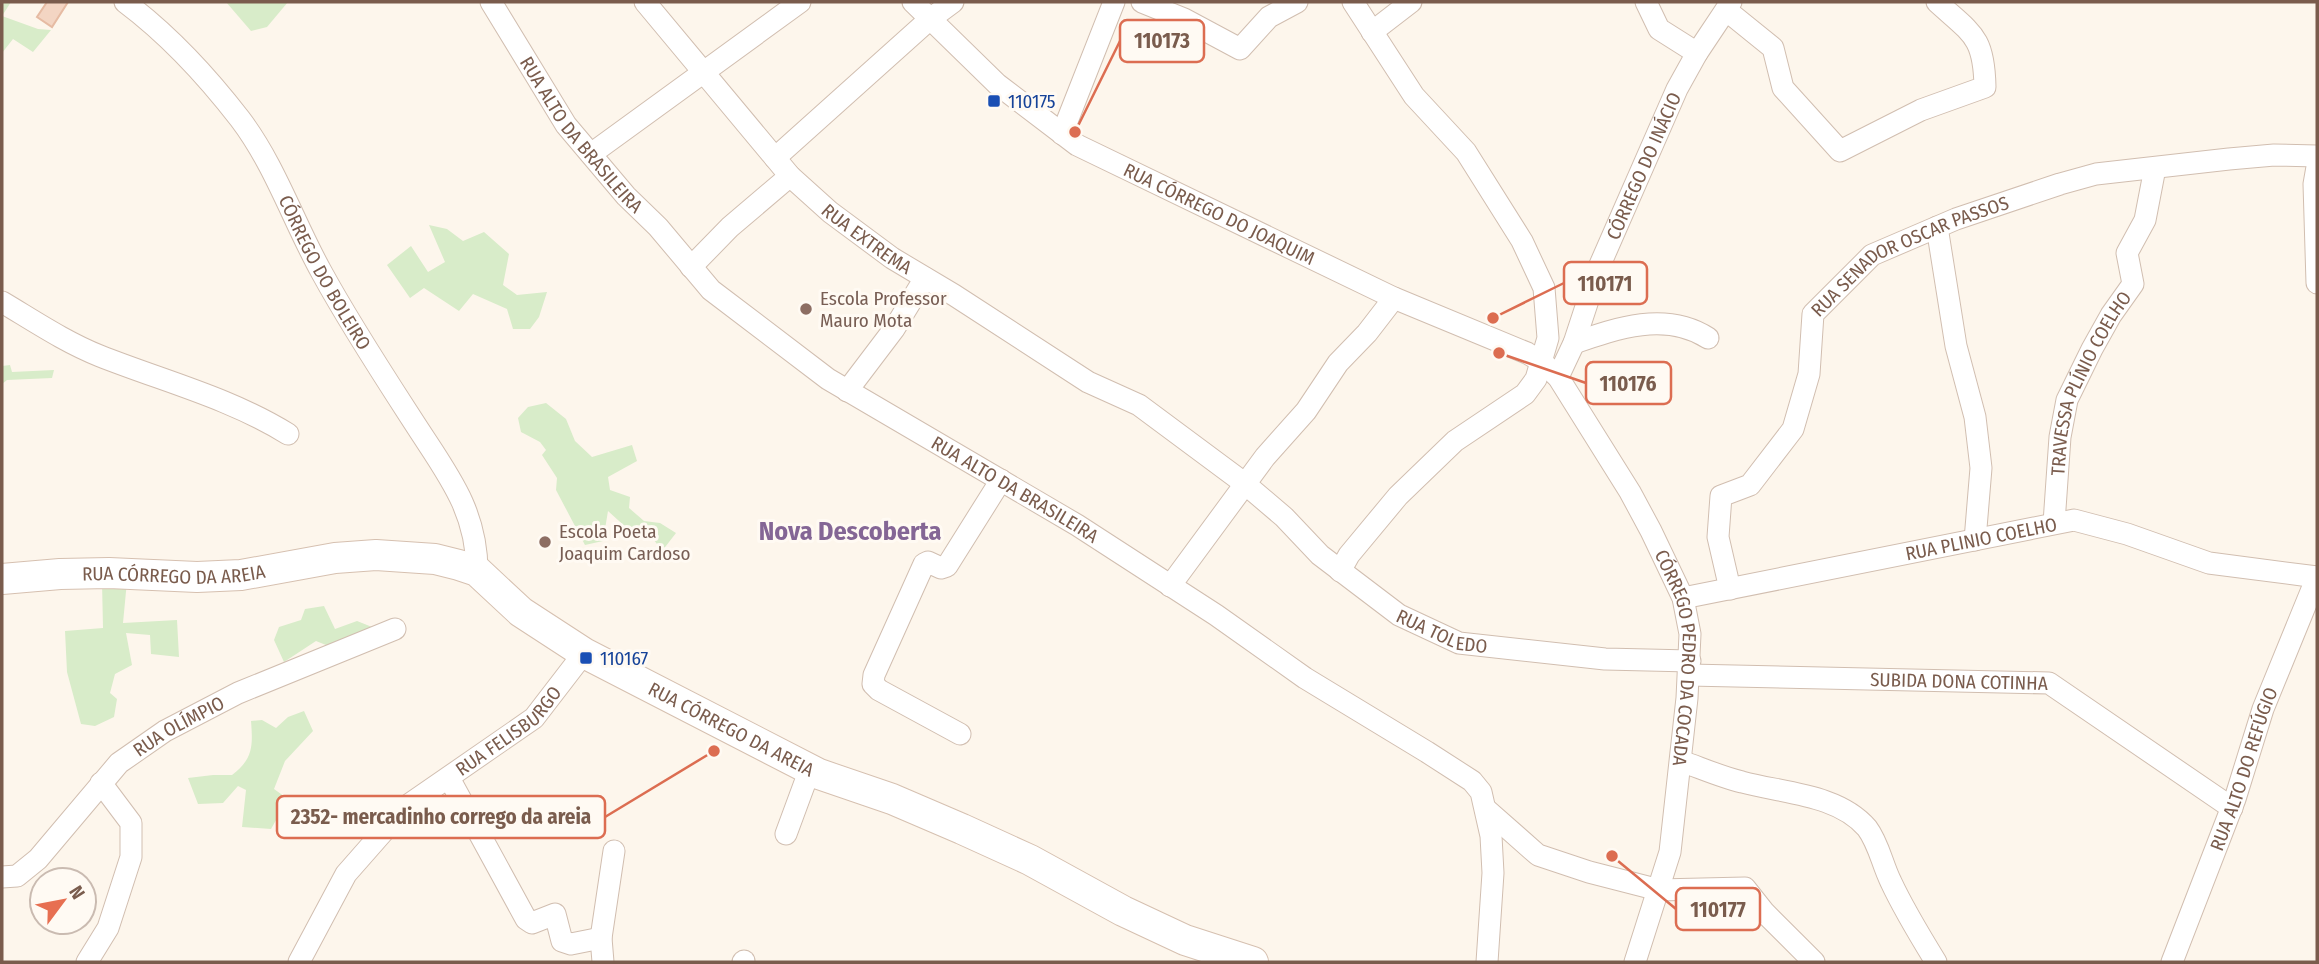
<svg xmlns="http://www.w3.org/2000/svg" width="2319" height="964" viewBox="0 0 2319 964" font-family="'Fira Sans Condensed',sans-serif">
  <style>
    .green { fill: #d8ecc9 }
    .building { fill: #f3d5c3; stroke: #e6bba3; stroke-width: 2 }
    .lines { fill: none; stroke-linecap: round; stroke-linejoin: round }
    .street-casing { stroke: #d1beb0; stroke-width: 23 }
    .secondary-casing { stroke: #d6c0b0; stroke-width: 32 }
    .street { stroke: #fff; stroke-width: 21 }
    .secondary { stroke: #fff; stroke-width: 30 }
    .transit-dot { fill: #1a4fb4; stroke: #fffaf3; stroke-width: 2.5 }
    .education-dot { fill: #8d6e63; stroke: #fffaf3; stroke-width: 2.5 }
    .labels { text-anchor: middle; stroke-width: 6; stroke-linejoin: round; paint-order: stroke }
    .transit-label { font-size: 19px; fill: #164399; stroke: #fffaf3; text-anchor: start }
    .street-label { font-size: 19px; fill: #7a5c4d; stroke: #fffaf3 }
    .education-label { font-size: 19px; fill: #785e54; stroke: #fffaf3; text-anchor: start }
    .district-label { font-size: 26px; font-weight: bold; fill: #846695; stroke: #fffaf3 }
    .leader { fill: none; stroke: #dc6d51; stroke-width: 2.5 }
    .callout-dot { fill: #dc6d51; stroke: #fffaf3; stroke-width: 2.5 }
    .callout { fill: #fffaf3; stroke: #dc6d51; stroke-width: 2.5 }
    .callout-label { font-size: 21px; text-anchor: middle; font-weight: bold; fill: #7a5c4d }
  </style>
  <rect width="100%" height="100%" fill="#fdf6ec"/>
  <g class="green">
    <path d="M2 2H11L2 16 38 29 51 30 33 52 13 39 2 53Z"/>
    <path d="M226 2H288L267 27 251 31Z"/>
    <path d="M429 225 447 229 463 241 484 232 509 254 503 285 517 295 547 292 539 317 530 329H513L507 309 473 294 459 311 424 288 410 298 387 265 411 246 428 272 445 262Z"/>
    <path d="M10 365 12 372 54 370 52 378 7 380 2 384V366Z"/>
    <path d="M546 403 566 419 575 441 592 457 632 445 637 461 608 477 610 490 630 497 629 508 644 521 660 523 676 533 662 551 649 533 629 530 608 511 603 541 585 545 556 490 557 478 542 455 546 450 540 442 521 432 518 418 528 407Z"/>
    <path d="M127 581 123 623 177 620 179 657 151 654 150 635 126 633 132 665 115 674 110 693 117 699 114 717 95 726 81 724 67 672 65 631 103 628 102 582Z"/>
    <path d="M324 606 335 629 357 621 372 627 336 649 316 641 284 662 274 640 279 627 301 620 305 609Z"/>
    <path d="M304 711 313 731 285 761 274 789 288 799 271 829 242 827 246 790 238 786 223 803 198 804 188 778 213 775H232C253 759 253 746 251 721L262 720 276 728 288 717Z"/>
  </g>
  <path class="building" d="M47 2H68L52 27 37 17Z"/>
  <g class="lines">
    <defs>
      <g id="street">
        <path id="s1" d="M125 2C169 35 206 75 240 119 275 165 294 223 322 273 351 326 384 376 417 427 448 475 477 511 477 571"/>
        <path id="s2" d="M491 2 566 125 626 196 658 227 711 290 828 379 1077 525 1216 615 1305 678 1427 752 1472 781 1481 792 1491 836 1493 873 1487 962"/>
        <path id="s3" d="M645 2 790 176 830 212 892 258 954 295 1088 382 1139 405 1244 483 1284 517 1320 555 1399 615 1459 643 1605 659 1690 661"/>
        <path id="s4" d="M913 2 997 84 1077 145 1394 298 1527 353 1542 362 1558 377 1630 492 1651 531 1683 598 1690 634 1687 698 1670 852 1635 962"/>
        <path d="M1142 2 1184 19 1240 49 1269 17 1297 2"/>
        <path d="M1646 2 1659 29 1697 53"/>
        <path d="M1726 10 1773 48 1783 88 1840 151 1921 110 1985 87C1984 36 1972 34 1937 2"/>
        <path d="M1372 32 1411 2"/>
        <path d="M1062 134 1114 2"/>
        <path d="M591 154 800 2"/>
        <path d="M775 158 930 19 953 2"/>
        <path d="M2317 167 2314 184 2317 283"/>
        <path d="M1937 227 1956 346 1975 417 1981 468 1975 540"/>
        <path d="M691 267 730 227 790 176"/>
        <path d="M2 302C34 321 65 342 100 356 163 381 230 398 288 434"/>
        <path d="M1574 343C1617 328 1666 311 1708 338"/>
        <path id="s5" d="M1558 377 1574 343 1599 267 1677 89 1697 53 1731 2"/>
        <path d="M847 391 894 329 925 278"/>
        <path id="s6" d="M2054 523 2060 437 2067 400 2092 349 2111 315 2133 284 2127 253 2145 220 2155 168"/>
        <path d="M1340 571 1349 555 1398 496 1455 441 1525 394 1536 379 1548 338 1544 288 1522 241 1466 152 1414 96 1353 2"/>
        <path d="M1170 586 1265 457 1306 411 1338 363 1367 333 1394 298"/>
        <path id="s7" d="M1730 589 1718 537 1721 496 1750 485 1793 429 1809 374 1813 314 1872 255 1956 219 2060 184 2096 174 2229 159 2274 155 2317 156"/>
        <path id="s8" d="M1683 598 2074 520 2127 534 2209 563 2317 577"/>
        <path id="s9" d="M1689 675 2049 683 2232 808"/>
        <path d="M960 734 879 690 873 684 874 675 924 564 928 562 941 568 947 566 1001 480"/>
        <path d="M1681 761C1701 768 1721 777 1742 782 1782 793 1838 794 1867 828 1879 844 1882 864 1891 882 1904 910 1920 936 1936 962"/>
        <path d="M449 778 526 919 532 923 555 914 562 941 571 944 601 938"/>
        <path d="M1487 810 1538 855 1589 872 1659 890 1745 888 1764 912 1814 962"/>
        <path d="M786 834 810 769"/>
        <path id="s10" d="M2 877 17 876 38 859 119 763 165 731 238 693 395 629"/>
        <path d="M87 962 108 928 131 857V823L101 783"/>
        <path id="s11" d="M299 962 346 874 404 808 534 718 584 653"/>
        <path d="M603 962 601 938 614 851"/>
        <path d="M743 962 744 961"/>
        <path id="s12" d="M2172 962 2235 799 2263 709 2317 577"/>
      </g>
      <g id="secondary">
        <path id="s13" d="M2 579 60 574 109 573 197 577 241 575 335 558 376 555 435 559 459 565 477 571 521 612 584 653 819 774 892 799 962 829 1030 860 1123 911 1185 940 1253 962"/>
      </g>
    </defs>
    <use href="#street" class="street-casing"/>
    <use href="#secondary" class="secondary-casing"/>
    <use href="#street" class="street"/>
    <use href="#secondary" class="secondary"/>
  </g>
  <g class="transit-dot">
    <rect x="987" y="94" width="14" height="14" rx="3.5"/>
    <rect x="579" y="651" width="14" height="14" rx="3.5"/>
  </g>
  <g class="education-dot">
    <circle cx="806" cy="309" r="7"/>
    <circle cx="545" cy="542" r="7"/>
  </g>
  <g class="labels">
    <g class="transit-label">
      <text x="1008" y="108">110175</text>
      <text x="600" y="665">110167</text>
    </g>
    <g class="street-label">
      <text dy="7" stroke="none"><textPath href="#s2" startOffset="161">RUA ALTO DA BRASILEIRA</textPath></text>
      <text dy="7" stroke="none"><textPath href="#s5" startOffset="228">CÓRREGO DO INÁCIO</textPath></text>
      <text dy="7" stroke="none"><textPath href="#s4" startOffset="376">RUA CÓRREGO DO JOAQUIM</textPath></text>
      <text dy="7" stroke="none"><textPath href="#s3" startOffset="326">RUA EXTREMA</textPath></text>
      <text dy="7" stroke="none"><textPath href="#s7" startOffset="429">RUA SENADOR OSCAR PASSOS</textPath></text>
      <text dy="7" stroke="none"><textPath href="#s1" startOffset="340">CÓRREGO DO BOLEIRO</textPath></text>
      <text dy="7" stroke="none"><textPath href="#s6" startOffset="147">TRAVESSA PLÍNIO COELHO</textPath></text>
      <text dy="7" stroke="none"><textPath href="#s2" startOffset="728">RUA ALTO DA BRASILEIRA</textPath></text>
      <text dy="7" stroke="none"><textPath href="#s8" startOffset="304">RUA PLINIO COELHO</textPath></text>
      <text dy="7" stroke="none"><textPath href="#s13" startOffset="172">RUA CÓRREGO DA AREIA</textPath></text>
      <text dy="7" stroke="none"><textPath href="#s3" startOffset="1027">RUA TOLEDO</textPath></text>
      <text dy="7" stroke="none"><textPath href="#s4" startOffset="1066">CÓRREGO PEDRO DA COCADA</textPath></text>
      <text dy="7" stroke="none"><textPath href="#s9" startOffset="270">SUBIDA DONA COTINHA</textPath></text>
      <text dy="7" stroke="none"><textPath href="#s10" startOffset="238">RUA OLÍMPIO</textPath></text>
      <text dy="7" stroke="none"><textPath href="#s11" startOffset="318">RUA FELISBURGO</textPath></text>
      <text dy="7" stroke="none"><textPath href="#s13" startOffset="780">RUA CÓRREGO DA AREIA</textPath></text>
      <text dy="7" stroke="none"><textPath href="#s12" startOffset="206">RUA ALTO DO REFÚGIO</textPath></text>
    </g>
    <g class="education-label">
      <text x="820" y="305">Escola Professor<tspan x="820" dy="22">Mauro Mota</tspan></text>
      <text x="559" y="538">Escola Poeta<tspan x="559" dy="22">Joaquim Cardoso</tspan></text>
    </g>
    <g class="district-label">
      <text x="850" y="540">Nova Descoberta</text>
    </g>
  </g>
  <path class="leader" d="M1075 132L1120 41M1493 318L1564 283M1499 353L1586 383M714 751L605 817M1612 856L1676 909"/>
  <g class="callout-dot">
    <circle cx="1075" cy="132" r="7"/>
    <circle cx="1493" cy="318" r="7"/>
    <circle cx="1499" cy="353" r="7"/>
    <circle cx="714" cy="751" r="7"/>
    <circle cx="1612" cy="856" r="7"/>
  </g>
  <g class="callout">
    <rect x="1120" y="20" width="84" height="42" rx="7"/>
    <rect x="1564" y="262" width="83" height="42" rx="7"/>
    <rect x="1586" y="362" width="85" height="42" rx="7"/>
    <rect x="277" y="796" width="328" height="42" rx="7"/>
    <rect x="1676" y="888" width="84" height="42" rx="7"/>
  </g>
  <g class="callout-label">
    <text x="1162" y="48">110173</text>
    <text x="1605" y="291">110171</text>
    <text x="1628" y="391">110176</text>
    <text x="441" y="824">2352- mercadinho corrego da areia</text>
    <text x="1718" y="917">110177</text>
  </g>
  <rect width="2319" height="964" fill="none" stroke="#7a5c4d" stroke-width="7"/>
  <g transform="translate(63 901) rotate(58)"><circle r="33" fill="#fffaf3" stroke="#cabbb1" stroke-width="2"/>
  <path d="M0-5L12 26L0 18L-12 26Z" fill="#e76f51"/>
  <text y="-10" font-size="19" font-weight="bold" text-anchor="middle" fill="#7a5c4d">N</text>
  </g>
</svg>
